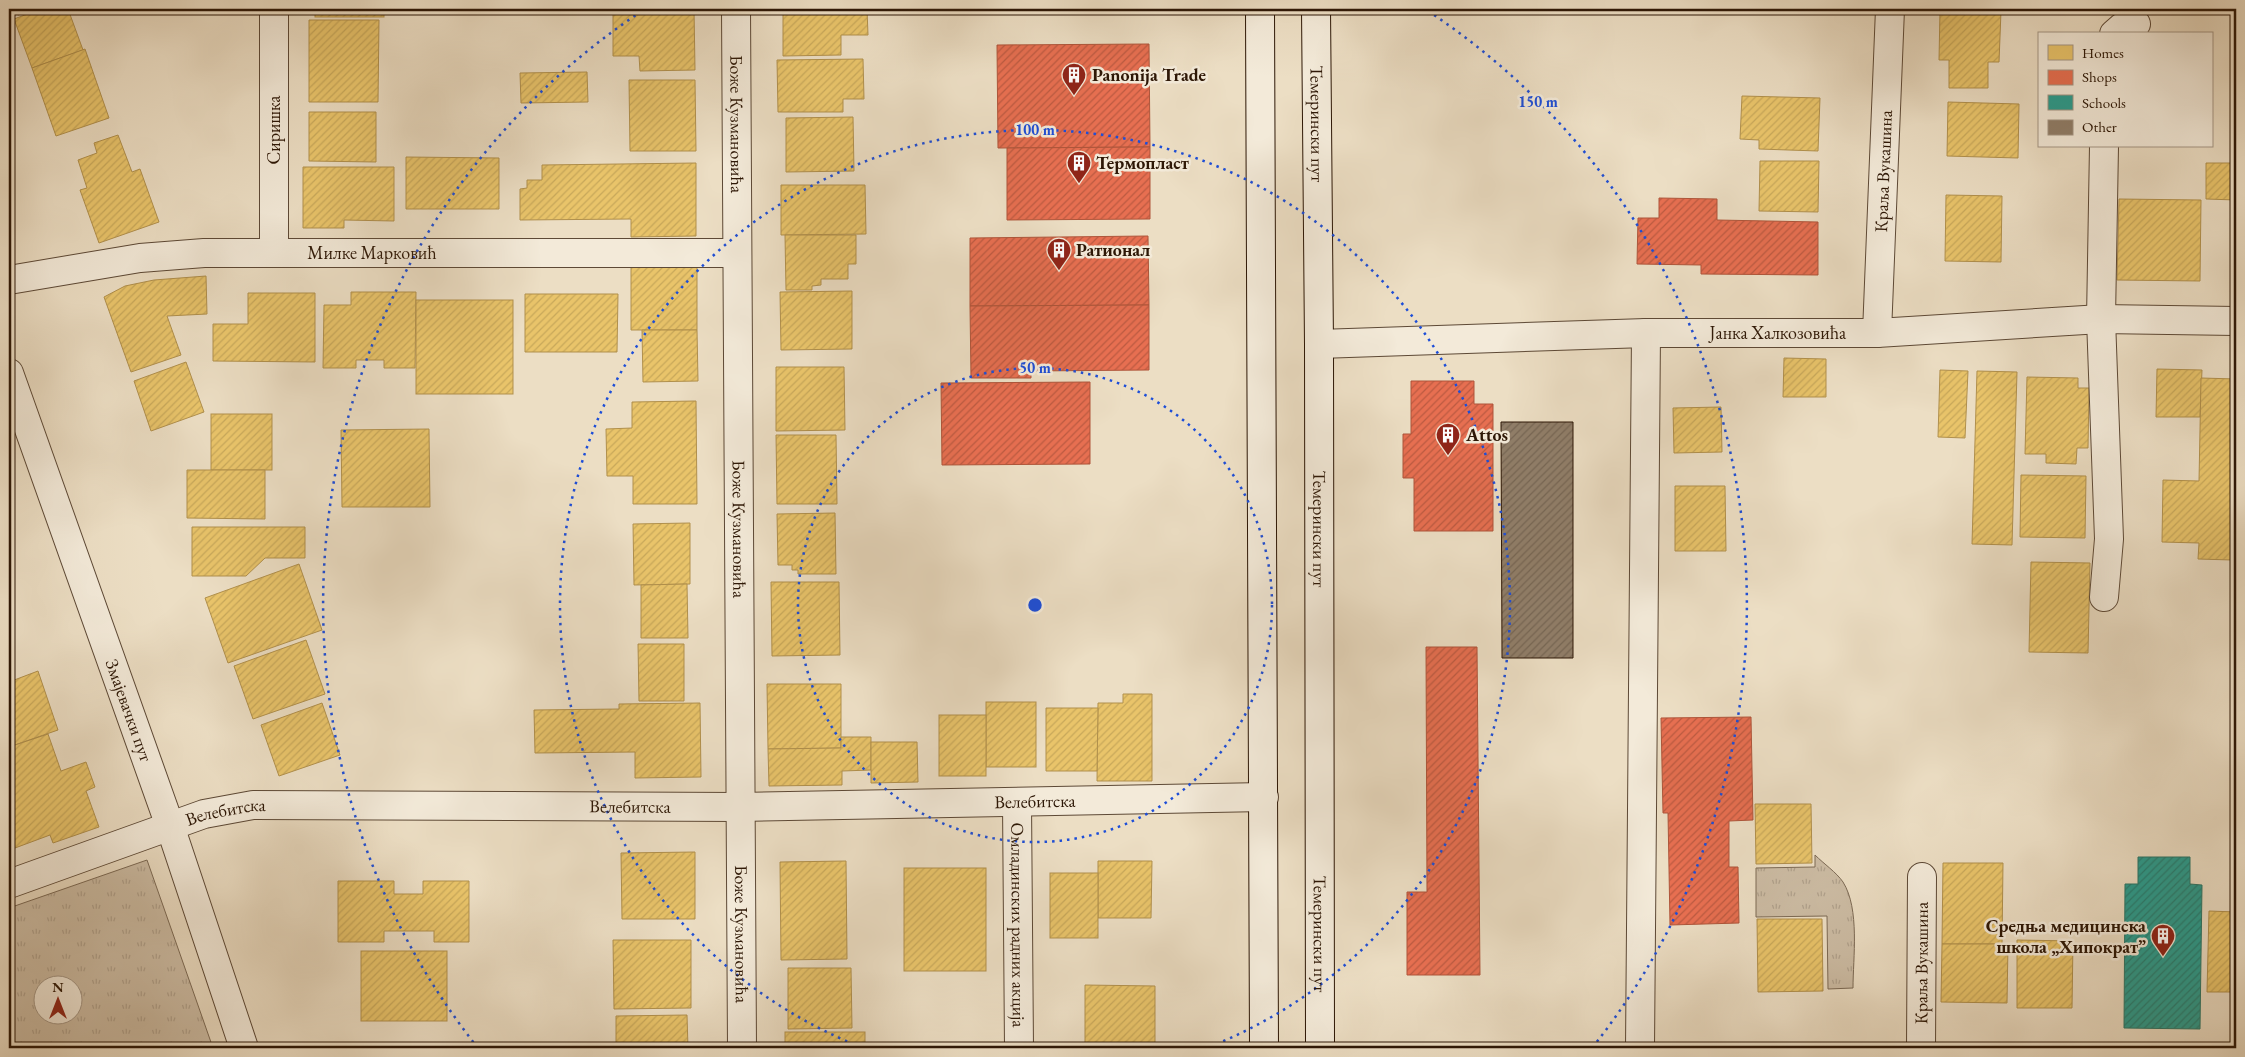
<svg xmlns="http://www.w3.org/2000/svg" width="2245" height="1057" viewBox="0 0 2245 1057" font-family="'EB Garamond',serif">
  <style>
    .grass { fill: url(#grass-tufts); stroke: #7c6a55; fill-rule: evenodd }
    .homes { fill: url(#homes-hatch); stroke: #b1904c }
    .shops { fill: url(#shops-hatch); stroke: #af553a }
    .schools { fill: url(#schools-hatch); stroke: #2b7566 }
    .building { fill: url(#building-hatch); stroke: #2d1706 }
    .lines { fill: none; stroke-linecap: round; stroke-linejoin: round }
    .minor-casing { stroke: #5d4936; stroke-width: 30 }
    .secondary-casing { stroke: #2d1706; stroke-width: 30 }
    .minor { stroke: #f3ead9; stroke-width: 28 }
    .secondary { stroke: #f3ead9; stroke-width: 28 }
    .ring { fill: none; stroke: #1d4ed8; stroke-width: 2.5; stroke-dasharray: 2.5 5 }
    .labels { text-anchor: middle; stroke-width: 5; stroke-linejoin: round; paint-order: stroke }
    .poi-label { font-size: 18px; font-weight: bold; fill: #2d1706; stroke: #f3ead9; text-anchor: start }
    .street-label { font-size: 18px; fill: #2d1706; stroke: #f3ead9 }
    .centre { fill: #1d4ed8; stroke: #f3ead9; stroke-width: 2.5 }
    .ring-label { font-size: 15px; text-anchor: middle; font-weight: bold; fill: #1d4ed8; stroke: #f3ead9; stroke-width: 5; stroke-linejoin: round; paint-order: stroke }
  </style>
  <defs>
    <pattern id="grass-tufts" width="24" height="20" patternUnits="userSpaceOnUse" patternTransform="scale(1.25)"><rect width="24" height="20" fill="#ccbca4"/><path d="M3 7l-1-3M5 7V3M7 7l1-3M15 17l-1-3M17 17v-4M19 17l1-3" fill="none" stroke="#b0a18c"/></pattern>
    <pattern id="homes-hatch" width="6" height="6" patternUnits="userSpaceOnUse" patternTransform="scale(1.25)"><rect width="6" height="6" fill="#e9c46a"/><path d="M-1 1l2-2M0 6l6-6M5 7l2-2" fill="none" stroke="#c8a85a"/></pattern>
    <pattern id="shops-hatch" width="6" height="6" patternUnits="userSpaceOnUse" patternTransform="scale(1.25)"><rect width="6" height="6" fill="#e76f51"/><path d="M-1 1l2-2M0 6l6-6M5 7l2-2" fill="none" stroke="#bc5a41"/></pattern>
    <pattern id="schools-hatch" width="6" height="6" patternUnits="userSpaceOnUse" patternTransform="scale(1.25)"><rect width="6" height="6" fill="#2a9d8f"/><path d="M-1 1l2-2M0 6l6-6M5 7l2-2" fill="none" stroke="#247f73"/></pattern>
    <pattern id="building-hatch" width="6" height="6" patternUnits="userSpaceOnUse" patternTransform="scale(1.25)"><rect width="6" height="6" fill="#907e69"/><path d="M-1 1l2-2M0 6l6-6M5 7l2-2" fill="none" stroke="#766654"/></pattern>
  </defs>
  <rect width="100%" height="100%" fill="#ecdec4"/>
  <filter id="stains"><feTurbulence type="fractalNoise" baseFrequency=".004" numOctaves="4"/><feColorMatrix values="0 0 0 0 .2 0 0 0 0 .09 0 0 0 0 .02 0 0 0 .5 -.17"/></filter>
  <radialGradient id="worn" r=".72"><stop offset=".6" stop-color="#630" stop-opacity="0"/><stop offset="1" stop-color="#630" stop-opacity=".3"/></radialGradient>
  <g class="grass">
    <path d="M1815 855C1824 864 1836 872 1843 882 1860 909 1853 958 1853 988L1828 989 1827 916 1756 917V868L1815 867Z"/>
    <path d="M147 860 213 1048H9V908ZM42 984H72V1014H42Z"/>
  </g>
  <g class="homes">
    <path d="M16 9H35L18 15Z"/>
    <path d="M41 9H68L83 50 32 68 14 19Z"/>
    <rect x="315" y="9" width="69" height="8"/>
    <path d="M613 9H694L695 70 640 71 639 56H613Z"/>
    <path d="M783 9H867L868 35H841V55L783 56Z"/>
    <path d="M1940 10 2001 11 1999 62H1988V88H1949V60H1939Z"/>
    <path d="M309 20H379L378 102H309Z"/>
    <path d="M85 49 109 118 56 136 32 68Z"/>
    <path d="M863 59 864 99H843V112H778L777 60Z"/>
    <path d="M587 72 588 102 521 103 520 73Z"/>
    <path d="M629 80H695L696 151H630Z"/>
    <path d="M1742 96 1820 98 1818 151 1759 149V140L1740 139Z"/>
    <path d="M1948 102 2019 104 2018 158 1947 156Z"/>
    <path d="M309 112H376V162L309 161Z"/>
    <path d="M853 117 854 171 786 172V118Z"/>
    <path d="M118 135 132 172 140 169 159 222 99 243 80 190 87 188 78 160 97 153 94 143Z"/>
    <path d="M406 157 499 158V209H406Z"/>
    <path d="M1760 161H1819L1818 212 1759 211Z"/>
    <path d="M696 163V236L631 237V219L520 220V189L527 188V180H542V165Z"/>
    <path d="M2206 163H2236V200L2206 199Z"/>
    <path d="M303 167H394V221L344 220V228H303Z"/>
    <path d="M781 185H865L866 234 781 235Z"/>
    <path d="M1946 195 2002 196 2001 262 1945 261Z"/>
    <path d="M2119 199 2201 200 2200 281 2117 280Z"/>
    <path d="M785 235H856V264H848V279H821V285L812 286V290H786Z"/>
    <path d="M2231 239 2236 240V281H2231Z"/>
    <path d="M697 263V330H631V264Z"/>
    <path d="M206 276 207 314 167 316 181 355 131 372 104 297 125 286 154 280Z"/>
    <path d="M852 291V349L781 350 780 292Z"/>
    <path d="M351 292H416L415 368H384V360H356V368H323L324 305H351Z"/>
    <path d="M248 293H315V362L213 361V324H248Z"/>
    <path d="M525 294H618L617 352H525Z"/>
    <rect x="416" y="300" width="97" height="94"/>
    <path d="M642 330H697L698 381 643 382Z"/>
    <path d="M1784 358 1826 359V397H1783Z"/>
    <path d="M186 362 204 412 151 431 134 381Z"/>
    <path d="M776 367H844L845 430 776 431Z"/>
    <path d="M2157 369 2202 370 2200 417H2156Z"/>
    <path d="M1940 370 1968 371 1965 438 1938 437Z"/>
    <path d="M1977 371 2017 372 2012 545 1972 544Z"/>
    <path d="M2027 377 2078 378V388H2089L2088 448H2077L2076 464 2046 463V454H2025Z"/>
    <path d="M2201 378 2236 379V452H2234L2232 560 2198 559 2199 543 2162 542 2163 480 2199 481Z"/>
    <path d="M696 401 697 504H633V476H607L606 429 632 428V402Z"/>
    <path d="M1721 407 1722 452 1674 453 1673 408Z"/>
    <rect x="211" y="414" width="61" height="56"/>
    <path d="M429 429 430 507H342L341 430Z"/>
    <path d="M776 435H836L837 504H777Z"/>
    <path d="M187 470H265V519L187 518Z"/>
    <path d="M2021 475 2086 476 2085 538 2020 537Z"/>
    <path d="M1675 486H1725L1726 551H1675Z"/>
    <path d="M835 513 836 574H798V570H792V565H778L777 514Z"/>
    <path d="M690 523V584L634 585 633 524Z"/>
    <path d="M192 527H305V558H265L246 576H192Z"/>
    <path d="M2031 562 2090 563 2088 653 2029 652Z"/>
    <path d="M299 564 322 630 228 663 205 598Z"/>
    <path d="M771 582H839L840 655 772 656Z"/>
    <path d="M687 584 688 638H641V585Z"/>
    <path d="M306 640 325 694 253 719 234 666Z"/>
    <path d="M638 644H684V701H639Z"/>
    <path d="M38 671 58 730 9 747V682Z"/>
    <path d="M767 684H841V748L768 749Z"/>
    <path d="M1123 694H1152V781H1097L1098 703H1123Z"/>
    <rect x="986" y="702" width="50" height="65"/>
    <path d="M322 703 340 755 279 776 261 725Z"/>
    <path d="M700 703 701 777 635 778V752L535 753 534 710 619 709V704Z"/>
    <path d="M1046 708H1098L1097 771H1046Z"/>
    <rect x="939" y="715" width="47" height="61"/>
    <path d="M48 734 61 771 86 762 95 787 86 791 99 827 53 843 50 835 15 848 9 831V747Z"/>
    <path d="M841 737H871V770L842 771V785L769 786 768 749 841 748Z"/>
    <path d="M871 742H917L918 782 871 783Z"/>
    <path d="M1755 804H1811L1812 863 1756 864Z"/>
    <path d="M695 852V919H622L621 853Z"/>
    <path d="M846 861 847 959 781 960 780 862Z"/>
    <path d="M1098 861H1152L1151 918H1098Z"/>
    <path d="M1943 863H2003L2002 944H1942Z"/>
    <rect x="904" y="868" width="82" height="103"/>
    <rect x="1050" y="873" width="48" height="65"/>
    <path d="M338 881H394V894H423V881H469V942H434V931H384V942H338Z"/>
    <path d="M2209 911 2236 912V992H2207Z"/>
    <path d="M1757 919H1822L1823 991 1758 992Z"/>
    <path d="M613 940H691V1008L614 1009Z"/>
    <path d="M2017 940 2073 941 2072 1008H2017Z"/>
    <path d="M1942 944H2008L2007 1003 1941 1002Z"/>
    <rect x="361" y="951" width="86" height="70"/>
    <path d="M788 968H851L852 1028 788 1029Z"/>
    <path d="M1085 985 1155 986V1048H1085Z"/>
    <path d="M687 1015 688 1048H616V1016Z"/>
    <rect x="785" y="1032" width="80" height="16"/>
    <rect x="951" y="1046" width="39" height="2"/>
  </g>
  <g class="shops">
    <path d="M1149 44 1150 147 998 148 997 45Z"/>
    <path d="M1150 147V219L1007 220V148Z"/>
    <path d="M1659 198 1717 199V220L1818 222V275L1701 274V265L1637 264 1638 218H1659Z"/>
    <path d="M1148 236 1149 305 970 306V238Z"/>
    <path d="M1149 305V370L1031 371V378H971L970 306Z"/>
    <path d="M1411 381H1474V404H1493V531H1414V478H1403V434H1411Z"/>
    <path d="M1090 382V464L942 465 941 383Z"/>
    <path d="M1426 647H1477L1480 975H1407V892H1427Z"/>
    <path d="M1751 717 1753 820 1729 821V867H1738L1739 923 1670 925 1668 813H1663L1661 718Z"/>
  </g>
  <path class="schools" d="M2138 857H2190V884L2202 885 2200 1029 2124 1028 2125 884H2138Z"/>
  <path class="building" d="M1501 422H1573V658H1502Z"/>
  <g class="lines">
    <defs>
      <g id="minor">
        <path d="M274 9V252"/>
        <path id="s1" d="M736 9 742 1048"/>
        <path d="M2114 34 2122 27 2136 24"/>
        <path d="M2104 146 2101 319 2109 539 2104 597"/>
        <path id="s2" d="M9 280 140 258 204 253H737"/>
        <path id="s3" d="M1877 333 1890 9"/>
        <path id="s4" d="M1319 344 1646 333H1877L2101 319 2236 321"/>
        <path id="s5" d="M9 373 170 826 244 1048"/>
        <path id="s6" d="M1017 803 1019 1048"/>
        <path id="s7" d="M9 884 204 814 253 805 740 807 1264 797"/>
        <path d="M1640 1048 1646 333"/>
        <path id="s8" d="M1921 1048 1922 877"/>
      </g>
      <g id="secondary">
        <path d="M1260 9 1264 1048"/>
        <path id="s9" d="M1316 9 1319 344 1320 1048"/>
      </g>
    </defs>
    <use href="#minor" class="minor-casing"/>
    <use href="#secondary" class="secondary-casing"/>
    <use href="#minor" class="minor"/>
    <use href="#secondary" class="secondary"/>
  </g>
  <g class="ring">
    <circle cx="1035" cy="605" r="237"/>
    <path d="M861 1047A475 475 0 1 1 1209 1047"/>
    <path d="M478 1048A712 712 0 0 1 642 11M1428 11A712 712 0 0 1 1592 1048"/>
  </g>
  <defs>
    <symbol id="building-pin" viewBox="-11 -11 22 30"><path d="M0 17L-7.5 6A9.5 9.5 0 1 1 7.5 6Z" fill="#8f2418" stroke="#f3ead9"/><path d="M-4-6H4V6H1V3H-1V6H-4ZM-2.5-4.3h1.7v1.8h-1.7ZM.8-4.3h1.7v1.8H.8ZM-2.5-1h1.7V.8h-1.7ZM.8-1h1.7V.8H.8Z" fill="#fff"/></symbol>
  </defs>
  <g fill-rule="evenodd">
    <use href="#building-pin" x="1060" y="61" width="28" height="38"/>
    <use href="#building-pin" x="1065" y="149" width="28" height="38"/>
    <use href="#building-pin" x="1045" y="236" width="28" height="38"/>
    <use href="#building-pin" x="1434" y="421" width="28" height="38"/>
    <use href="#building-pin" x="2149" y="922" width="28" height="38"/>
  </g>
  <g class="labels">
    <g class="poi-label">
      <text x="1092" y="81">Panonija Trade</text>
      <text x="1096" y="169">Термопласт</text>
      <text x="1076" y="256">Ратионал</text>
      <text x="1466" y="441">Attos</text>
      <text x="2146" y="932" text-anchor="end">Средња медицинска<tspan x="2146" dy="21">школа „Хипократ”</tspan></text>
    </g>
    <g class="street-label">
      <text dy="6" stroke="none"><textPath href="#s1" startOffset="115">Боже Кузмановића</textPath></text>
      <text dy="6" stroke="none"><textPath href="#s9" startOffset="115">Темерински пут</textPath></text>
      <text transform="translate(274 130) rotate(-90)" y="6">Сиришка</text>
      <text dy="6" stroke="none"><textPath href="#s3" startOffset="162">Краља Вукашина</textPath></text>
      <text dy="6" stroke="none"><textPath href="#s2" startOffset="365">Милке Марковић</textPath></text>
      <text dy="6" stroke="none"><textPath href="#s4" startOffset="459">Јанка Халкозовића</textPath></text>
      <text dy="6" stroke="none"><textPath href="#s9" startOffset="520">Темерински пут</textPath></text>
      <text dy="6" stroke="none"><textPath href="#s1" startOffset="520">Боже Кузмановића</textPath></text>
      <text dy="6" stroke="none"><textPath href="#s5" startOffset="358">Змајевачки пут</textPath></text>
      <text dy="6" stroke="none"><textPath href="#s7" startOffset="1039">Велебитска</textPath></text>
      <text dy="6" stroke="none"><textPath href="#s7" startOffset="634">Велебитска</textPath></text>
      <text dy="6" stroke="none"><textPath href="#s7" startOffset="229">Велебитска</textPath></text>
      <text dy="6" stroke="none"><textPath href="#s6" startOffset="122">Омладинских радних акција</textPath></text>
      <text dy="6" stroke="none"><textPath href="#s1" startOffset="925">Боже Кузмановића</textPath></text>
      <text dy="6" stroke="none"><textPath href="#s9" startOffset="925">Темерински пут</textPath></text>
      <text dy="6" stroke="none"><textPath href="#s8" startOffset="85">Краља Вукашина</textPath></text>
    </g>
  </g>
  <circle cx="1035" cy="605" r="8" class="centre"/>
  <g class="ring-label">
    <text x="1538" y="107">150 m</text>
    <text x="1035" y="135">100 m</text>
    <text x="1035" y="373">50 m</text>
  </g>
  <rect width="2245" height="1057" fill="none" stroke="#ecdec4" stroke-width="30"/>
  <rect x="10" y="10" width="2225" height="1037" fill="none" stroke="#2d1706" stroke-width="2.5"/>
  <rect x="15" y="15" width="2215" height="1027" fill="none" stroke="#2d1706"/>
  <rect x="2038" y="32" width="175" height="115" fill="#f3ead9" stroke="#a49685"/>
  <rect x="2048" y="45" width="25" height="15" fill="#e9c46a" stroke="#a49685"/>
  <text x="2082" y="58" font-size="15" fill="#2d1706">Homes</text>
  <rect x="2048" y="70" width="25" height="15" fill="#e76f51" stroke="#a49685"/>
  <text x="2082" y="82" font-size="15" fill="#2d1706">Shops</text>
  <rect x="2048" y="95" width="25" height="15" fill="#2a9d8f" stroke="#a49685"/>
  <text x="2082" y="108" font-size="15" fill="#2d1706">Schools</text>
  <rect x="2048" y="120" width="25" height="15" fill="#907e69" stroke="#a49685"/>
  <text x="2082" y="132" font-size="15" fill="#2d1706">Other</text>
  <g transform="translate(58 1000)"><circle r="24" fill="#f3ead9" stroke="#a49685"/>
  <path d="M0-4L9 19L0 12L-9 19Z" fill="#8f2418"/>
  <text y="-8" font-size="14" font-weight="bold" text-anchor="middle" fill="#2d1706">N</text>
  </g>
  <rect width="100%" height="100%" filter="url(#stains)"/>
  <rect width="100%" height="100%" fill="url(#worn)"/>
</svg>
